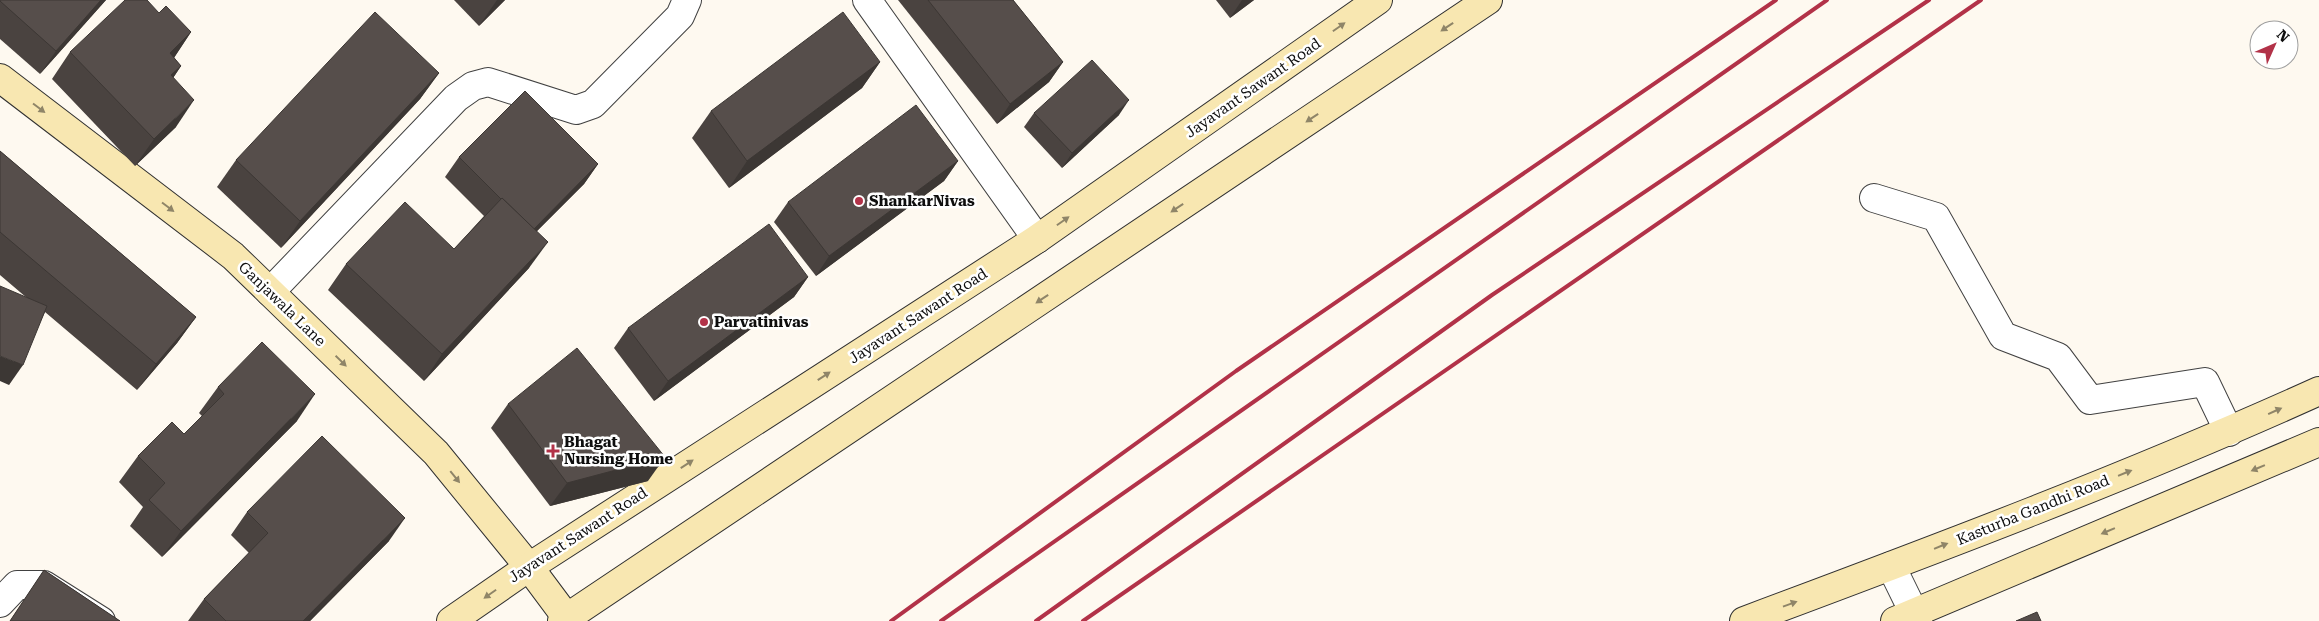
<svg xmlns="http://www.w3.org/2000/svg" width="2319" height="621" viewBox="0 0 2319 621" font-family="'Roboto Serif',serif">
  <style>
    .lines { fill: none; stroke-linecap: round; stroke-linejoin: round }
    .street-casing { stroke: #414141; stroke-width: 30 }
    .secondary-casing { stroke: #303030; stroke-width: 30 }
    .street { stroke: #fff; stroke-width: 28 }
    .secondary { stroke: #f8e7b1; stroke-width: 28 }
    .rail { stroke: #b23248; stroke-width: 4 }
    .wall { fill: #4a4340 }
    .shaded-wall { fill: #3c3734 }
    .building { fill: #564e4b; stroke: #3c3734 }
    .oneway { fill: #8f8568 }
    .poi-dot { fill: #b23248; stroke: #fff; stroke-width: 2 }
    .labels { text-anchor: middle; stroke-width: 5; stroke-linejoin: round; paint-order: stroke }
    .street-label { font-size: 15px; fill: #0e0e0e; stroke: #fff }
    .poi-label { font-size: 15px; font-weight: bold; fill: #0e0e0e; stroke: #fff; text-anchor: start }
  </style>
  <rect width="100%" height="100%" fill="#fef9f0"/>
  <g class="lines">
    <defs>
      <g id="street">
        <path d="M867 0 1037 239"/>
        <path d="M1874 198 1936 217 2003 336 2058 357 2090 400 2205 382 2229 432"/>
        <path d="M270 292 456 98 473 86 488 82 576 110 593 104 680 16 687 0"/>
        <path d="M1891 566 1918 621"/>
        <path d="M0 603 17 585H44L101 621"/>
      </g>
      <g id="secondary">
        <path d="M0 78 233 256 436 453 529 567 567 618"/>
        <path d="M451 621 529 567 1037 239 1378 0"/>
        <path d="M562 621 1488 0"/>
        <path d="M1744 621C1937 549 2131 476 2319 391"/>
        <path d="M1895 621 2319 442"/>
      </g>
    </defs>
    <use href="#street" class="street-casing"/>
    <use href="#secondary" class="secondary-casing"/>
    <use href="#street" class="street"/>
    <use href="#secondary" class="secondary"/>
    <g class="rail">
      <path d="M891 621 1236 371 1776 0"/>
      <path d="M941 621 1827 0"/>
      <path d="M1036 621 1492 295 1929 0"/>
      <path d="M1083 621 1981 0"/>
    </g>
  </g>
  <g class="wall">
    <path d="M0 0H106L40 74 0 39Z"/>
    <path d="M454 0H505L479 26Z"/>
    <path d="M898 0H1013L1063 62 1049 82 997 124Z"/>
    <path d="M1216 0H1254L1230 18Z"/>
    <path d="M159 13 191 32 174 58 181 66 173 78 176 127 135 166 52 79 70 52Z"/>
    <path d="M880 62 862 88 729 188 692 138 711 111Z"/>
    <path d="M439 73 420 99 281 248 217 187 236 160Z"/>
    <path d="M1034 113 1119 115 1062 168 1024 127Z"/>
    <path d="M0 151 196 317 177 343 137 390 45 312 9 385 27 298 0 275Z"/>
    <path d="M459 157 598 164 584 184 537 231 529 268 424 381 328 290 346 264 454 249 484 216 445 177Z"/>
    <path d="M958 161 944 181 816 276 774 222 788 202Z"/>
    <path d="M808 277 794 297 654 401 614 348 628 328Z"/>
    <path d="M218 387 297 421 162 557 130 526 143 507 119 482 138 456 184 434 202 416 199 413Z"/>
    <path d="M508 404 648 481 550 506 491 428Z"/>
    <path d="M247 512 389 541 310 621H188L204 599 249 553 231 535Z"/>
    <path d="M44 570 120 621H10Z"/>
  </g>
  <g class="shaded-wall">
    <path d="M101 0H106L40 74 56 51Z"/>
    <path d="M497 0H505L479 26Z"/>
    <path d="M1242 0H1254L1230 18Z"/>
    <path d="M191 32 173 59 170 53Z"/>
    <path d="M880 62 862 88 729 188 747 161Z"/>
    <path d="M1063 62 1049 82 997 124 1010 104Z"/>
    <path d="M181 66 163 93 171 75Z"/>
    <path d="M439 73 420 99 281 248 300 221Z"/>
    <path d="M194 100 176 127 135 166 154 139Z"/>
    <path d="M1129 100 1119 115 1062 168 1072 153Z"/>
    <path d="M958 161 944 181 816 276 829 256Z"/>
    <path d="M598 164 584 184 518 250 532 230Z"/>
    <path d="M548 242 529 268 424 381 442 354Z"/>
    <path d="M808 277 794 297 654 401 668 381Z"/>
    <path d="M196 317 177 343 137 390 156 364Z"/>
    <path d="M0 356 23 365 9 385 0 381Z"/>
    <path d="M315 394 297 421 162 557 181 531Z"/>
    <path d="M665 457 648 481 550 506 567 483Z"/>
    <path d="M405 518 389 541 310 621H303Z"/>
  </g>
  <g class="building">
    <path d="M0 0H101L56 51 0 1Z"/>
    <path d="M125 0H147L159 13 166 6 191 32 170 53 181 66 171 75 194 100 154 139 70 52Z"/>
    <path d="M928 0H1013L1063 62 1010 104Z"/>
    <path d="M375 12 439 73 300 221 236 160Z"/>
    <path d="M843 12 880 62 747 161 711 111Z"/>
    <path d="M1092 60 1129 100 1072 153 1034 113Z"/>
    <path d="M525 91 598 164 534 229 502 198 501 199 459 157Z"/>
    <path d="M916 105 958 161 829 256 788 202Z"/>
    <path d="M0 151 196 317 156 364 0 232Z"/>
    <path d="M502 198 548 242 442 354 346 264 405 202 454 249Z"/>
    <path d="M769 224 808 277 668 381 628 328Z"/>
    <path d="M0 286 47 306 23 365 0 356Z"/>
    <path d="M262 342 315 394 181 531 149 500 165 483 138 456 172 422 184 434 224 394 218 387Z"/>
    <path d="M577 348 665 457 567 483 508 404Z"/>
    <path d="M322 436 405 518 303 621H226L204 599 268 533 247 512Z"/>
    <path d="M44 570 120 621H10Z"/>
    <path d="M2037 612 2041 621H2016Z"/>
  </g>
  <defs><path id="oneway-solid" d="M-6-.8H1V-3.2L6.5 0L1 3.2V.8H-6Z" transform="scale(1.25)"/></defs>
  <g class="oneway">
    <use href="#oneway-solid" transform="translate(1339 27) rotate(-35)"/>
    <use href="#oneway-solid" transform="translate(1447 27) rotate(146)"/>
    <use href="#oneway-solid" transform="translate(39 108) rotate(37)"/>
    <use href="#oneway-solid" transform="translate(1312 118) rotate(146)"/>
    <use href="#oneway-solid" transform="translate(168 207) rotate(37)"/>
    <use href="#oneway-solid" transform="translate(1177 208) rotate(146)"/>
    <use href="#oneway-solid" transform="translate(1063 221) rotate(-35)"/>
    <use href="#oneway-solid" transform="translate(1042 299) rotate(146)"/>
    <use href="#oneway-solid" transform="translate(341 361) rotate(44)"/>
    <use href="#oneway-solid" transform="translate(824 376) rotate(-33)"/>
    <use href="#oneway-solid" transform="translate(2275 411) rotate(-24)"/>
    <use href="#oneway-solid" transform="translate(687 464) rotate(-33)"/>
    <use href="#oneway-solid" transform="translate(2258 468) rotate(157)"/>
    <use href="#oneway-solid" transform="translate(2125 473) rotate(-22)"/>
    <use href="#oneway-solid" transform="translate(455 477) rotate(51)"/>
    <use href="#oneway-solid" transform="translate(2108 531) rotate(157)"/>
    <use href="#oneway-solid" transform="translate(1941 546) rotate(-22)"/>
    <use href="#oneway-solid" transform="translate(490 594) rotate(145)"/>
    <use href="#oneway-solid" transform="translate(1790 604) rotate(-20)"/>
  </g>
  <g class="poi-dot">
    <circle cx="859" cy="201" r="5"/>
    <circle cx="704" cy="322" r="5"/>
    <path d="M550.5 443.5h5v5h5v5h-5v5h-5v-5h-5v-5h5z"/>
  </g>
  <g class="labels">
    <g class="street-label">
      <text transform="translate(1253 88) rotate(-35)" y="5">Jayavant Sawant Road</text>
      <text transform="translate(282 304) rotate(44)" y="5">Ganjawala Lane</text>
      <text transform="translate(918 316) rotate(-33)" y="5">Jayavant Sawant Road</text>
      <text transform="translate(2033 510) rotate(-22)" y="5">Kasturba Gandhi Road</text>
      <text transform="translate(578 535) rotate(-33)" y="5">Jayavant Sawant Road</text>
    </g>
    <g class="poi-label">
      <text x="869" y="206">ShankarNivas</text>
      <text x="714" y="327">Parvatinivas</text>
      <text x="564" y="447">Bhagat<tspan x="564" dy="17">Nursing Home</tspan></text>
    </g>
  </g>
  <g transform="translate(2274 45) rotate(45)"><circle r="24" fill="#ffffff" stroke="#9f9f9f"/>
  <path d="M0-4L9 19L0 12L-9 19Z" fill="#b23248"/>
  <text y="-8" font-size="14" font-weight="bold" text-anchor="middle" fill="#0e0e0e">N</text>
  </g>
</svg>
